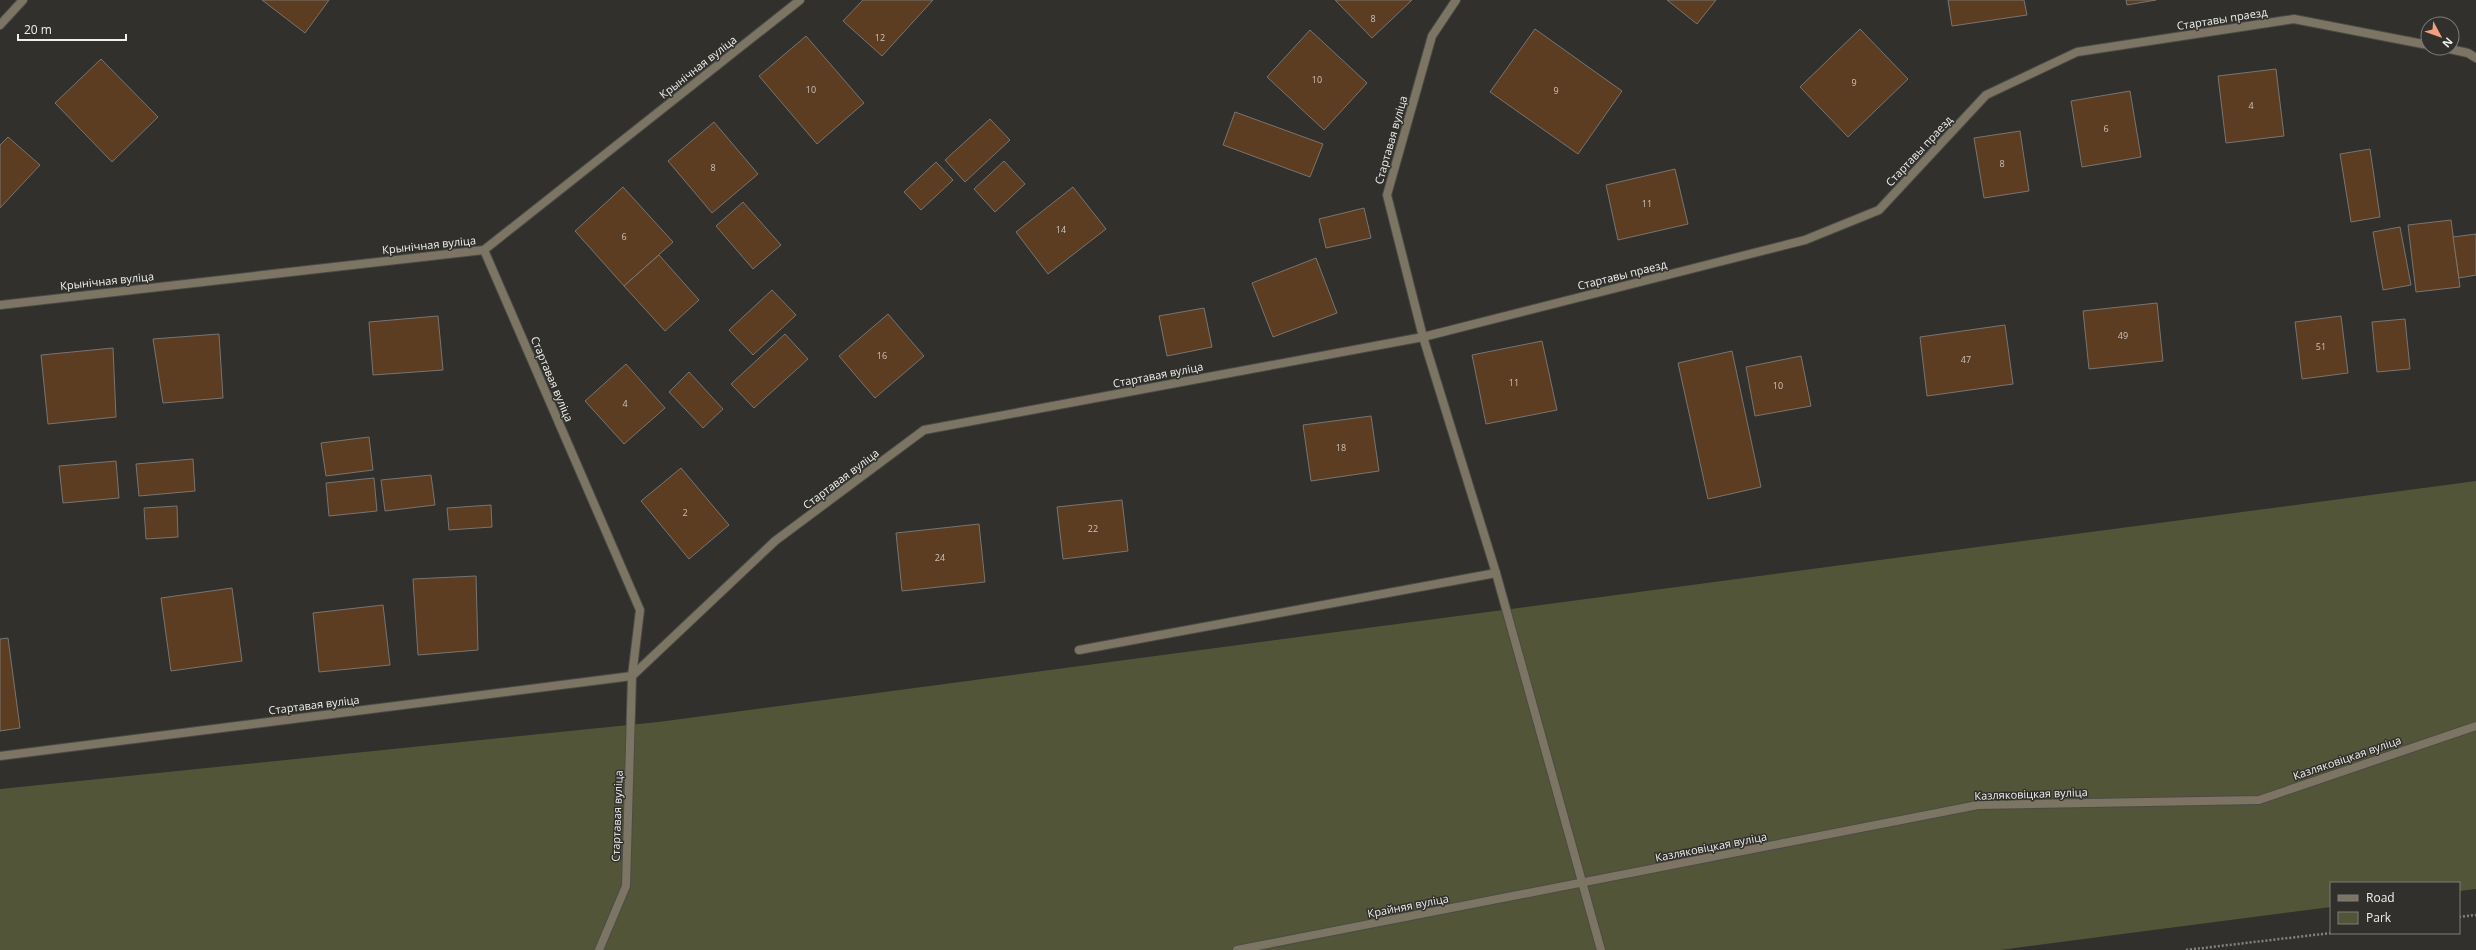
<svg xmlns="http://www.w3.org/2000/svg" width="2476" height="950" viewBox="0 0 2476 950" font-family="'Open Sans',sans-serif">
  <style>
    .green { fill: #525537 }
    .building { fill: #5d3d22; stroke: #787471 }
    .lines { fill: none; stroke-linecap: round; stroke-linejoin: round }
    .service-casing { stroke: #4c4b47; stroke-width: 10 }
    .minor-casing { stroke: #4c4b47; stroke-width: 10 }
    .path { stroke: #848380; stroke-width: 2.5; stroke-dasharray: 2 2; stroke-linecap: butt }
    .service { stroke: #7d7564; stroke-width: 8 }
    .minor { stroke: #7d7564; stroke-width: 8 }
    .labels { text-anchor: middle; stroke-width: 3; stroke-linejoin: round; paint-order: stroke }
    .number-label { font-size: 9px; fill: #cac2ba }
    .street-label { font-size: 11px; fill: #efefec; stroke: #31302c }
  </style>
  <rect width="100%" height="100%" fill="#31302c"/>
  <path class="green" d="M2476 481V889L2459 891V883H2331V907L2000 950H0V789L658 722Z"/>
  <g class="building">
    <path d="M262 0H329L305 33Z"/>
    <path d="M863 0H933L882 56 843 21Z"/>
    <path d="M1335 0H1412L1372 38Z"/>
    <path d="M1667 0H1716L1697 24Z"/>
    <path d="M1948 0H2024L2027 15 1952 26Z"/>
    <path d="M2126 0H2156L2127 5Z"/>
    <path d="M1535 29 1622 91 1578 154 1490 92Z"/>
    <path d="M1860 29 1908 79 1848 137 1800 87Z"/>
    <path d="M1310 30 1367 83 1324 130 1267 77Z"/>
    <path d="M806 36 864 103 817 144 759 76Z"/>
    <path d="M101 59 158 117 112 162 55 103Z"/>
    <path d="M2276 69 2284 136 2226 143 2218 76Z"/>
    <path d="M2130 91 2141 157 2082 167 2071 101Z"/>
    <path d="M1235 112 1323 144 1310 177 1223 145Z"/>
    <path d="M990 119 1010 140 965 182 945 160Z"/>
    <path d="M714 122 758 174 712 213 668 161Z"/>
    <path d="M2020 131 2029 191 1984 198 1974 138Z"/>
    <path d="M8 137 40 165 0 208V145Z"/>
    <path d="M2370 149 2380 217 2351 222 2340 154Z"/>
    <path d="M1004 161 1025 184 995 212 974 189Z"/>
    <path d="M936 162 953 180 921 210 904 192Z"/>
    <path d="M1675 169 1688 224 1618 240 1606 185Z"/>
    <path d="M623 187 673 242 624 286 575 231Z"/>
    <path d="M1073 187 1106 229 1048 274 1016 232Z"/>
    <path d="M743 202 781 245 753 269 716 226Z"/>
    <path d="M1364 208 1371 238 1326 248 1319 219Z"/>
    <path d="M2451 220 2460 287 2416 292 2408 225Z"/>
    <path d="M2400 227 2411 285 2383 290 2373 232Z"/>
    <path d="M2476 234V275L2459 278 2453 237Z"/>
    <path d="M659 255 699 300 665 331 624 286Z"/>
    <path d="M1316 258 1337 313 1273 337 1252 283Z"/>
    <path d="M772 290 796 315 753 355 729 330Z"/>
    <path d="M2157 303 2163 361 2089 369 2083 311Z"/>
    <path d="M1204 308 1212 347 1167 356 1159 316Z"/>
    <path d="M888 314 924 356 875 398 839 356Z"/>
    <path d="M438 316 443 370 373 375 369 322Z"/>
    <path d="M2341 316 2348 373 2302 379 2295 322Z"/>
    <path d="M2405 319 2410 369 2377 372 2372 322Z"/>
    <path d="M2005 325 2013 384 1927 396 1920 337Z"/>
    <path d="M219 334 223 398 163 403 153 339Z"/>
    <path d="M785 334 808 359 754 408 731 384Z"/>
    <path d="M1542 341 1557 410 1486 424 1472 355Z"/>
    <path d="M113 348 116 417 48 424 41 355Z"/>
    <path d="M1732 351 1761 487 1708 499 1678 363Z"/>
    <path d="M1801 356 1811 406 1755 416 1746 367Z"/>
    <path d="M626 364 665 408 624 444 585 401Z"/>
    <path d="M689 372 723 409 703 428 669 392Z"/>
    <path d="M1371 416 1379 471 1311 481 1303 425Z"/>
    <path d="M369 437 373 470 326 476 321 443Z"/>
    <path d="M193 459 195 491 139 496 136 464Z"/>
    <path d="M116 461 119 498 63 503 59 466Z"/>
    <path d="M681 468 729 525 689 559 641 501Z"/>
    <path d="M431 475 435 505 385 511 381 480Z"/>
    <path d="M374 478 377 511 329 516 326 483Z"/>
    <path d="M1122 500 1128 551 1063 559 1057 507Z"/>
    <path d="M491 505 492 527 449 530 447 508Z"/>
    <path d="M177 506 178 537 146 539 144 508Z"/>
    <path d="M979 524 985 582 902 591 896 533Z"/>
    <path d="M476 576 478 650 418 655 413 579Z"/>
    <path d="M232 588 242 661 171 671 161 598Z"/>
    <path d="M383 605 390 665 319 672 313 613Z"/>
    <path d="M8 638 20 728 0 731V639Z"/>
  </g>
  <g class="lines">
    <defs>
      <g id="service">
        <path d="M1423 337 1496 573 1601 950"/>
        <path d="M1079 650 1496 573"/>
      </g>
      <g id="minor">
        <path d="M0 25 23 0"/>
        <path d="M2445 48 2468 53 2476 58"/>
        <path d="M484 250 640 610 632 676 626 886 599 950"/>
        <path d="M0 305 484 250 800 0"/>
        <path d="M1423 337 1805 240 1879 210 1986 95 2077 52 2294 19 2428 45"/>
        <path d="M0 756 632 676 775 541 924 430 1423 337 1387 195 1432 36 1456 0"/>
        <path d="M1237 950 1978 805 2259 800 2476 726"/>
      </g>
    </defs>
    <use href="#service" class="service-casing"/>
    <use href="#minor" class="minor-casing"/>
    <g class="path">
      <path d="M2459 917 2476 915"/>
      <path d="M2186 950 2331 933"/>
    </g>
    <use href="#service" class="service"/>
    <use href="#minor" class="minor"/>
  </g>
  <g class="labels">
    <g class="number-label">
      <text x="1373" y="22">8</text>
      <text x="880" y="41">12</text>
      <text x="1317" y="83">10</text>
      <text x="1854" y="86">9</text>
      <text x="811" y="93">10</text>
      <text x="1556" y="94">9</text>
      <text x="2251" y="109">4</text>
      <text x="2106" y="132">6</text>
      <text x="2002" y="167">8</text>
      <text x="713" y="171">8</text>
      <text x="1647" y="207">11</text>
      <text x="1061" y="233">14</text>
      <text x="624" y="240">6</text>
      <text x="2123" y="339">49</text>
      <text x="2321" y="350">51</text>
      <text x="882" y="359">16</text>
      <text x="1966" y="363">47</text>
      <text x="1514" y="386">11</text>
      <text x="1778" y="389">10</text>
      <text x="625" y="407">4</text>
      <text x="1341" y="451">18</text>
      <text x="685" y="516">2</text>
      <text x="1093" y="532">22</text>
      <text x="940" y="561">24</text>
    </g>
    <g class="street-label">
      <text transform="translate(2222 19) rotate(-9)" y="4">Стартавы праезд</text>
      <text transform="translate(698 67) rotate(-38)" y="4">Крынічная вуліца</text>
      <text transform="translate(1391 140) rotate(-74)" y="4">Стартавая вуліца</text>
      <text transform="translate(1919 151) rotate(-47)" y="4">Стартавы праезд</text>
      <text transform="translate(429 245) rotate(-6)" y="4">Крынічная вуліца</text>
      <text transform="translate(1622 275) rotate(-14)" y="4">Стартавы праезд</text>
      <text transform="translate(107 281) rotate(-6)" y="4">Крынічная вуліца</text>
      <text transform="translate(1158 375) rotate(-11)" y="4">Стартавая вуліца</text>
      <text transform="translate(552 379) rotate(67)" y="4">Стартавая вуліца</text>
      <text transform="translate(841 479) rotate(-37)" y="4">Стартавая вуліца</text>
      <text transform="translate(314 705) rotate(-7)" y="4">Стартавая вуліца</text>
      <text transform="translate(2347 758) rotate(-19)" y="4">Казляковіцкая вуліца</text>
      <text transform="translate(2031 794) rotate(-2)" y="4">Казляковіцкая вуліца</text>
      <text transform="translate(617 816) rotate(-88)" y="4">Стартавая вуліца</text>
      <text transform="translate(1711 847) rotate(-11)" y="4">Казляковіцкая вуліца</text>
      <text transform="translate(1408 906) rotate(-11)" y="4">Крайняя вуліца</text>
    </g>
  </g>
  <rect x="2330" y="882" width="130" height="52" fill="#31302c" stroke="#7d7c79"/>
  <rect x="2338" y="895" width="20" height="6" fill="#7d7564" stroke="#7d7c79"/>
  <text x="2366" y="902" font-size="12" fill="#efefec">Road</text>
  <rect x="2338" y="912" width="20" height="12" fill="#525537" stroke="#7d7c79"/>
  <text x="2366" y="922" font-size="12" fill="#efefec">Park</text>
  <g transform="translate(2440 36) rotate(131)"><circle r="19" fill="#31302c" stroke="#7d7c79"/>
  <path d="M0-3L7 15L0 10L-7 15Z" fill="#f2a080"/>
  <text y="-6" font-size="11" font-weight="bold" text-anchor="middle" fill="#efefec">N</text>
  </g>
  <path d="M18 34v6h108v-6" fill="none" stroke="#efefec" stroke-width="2"/>
  <text x="24" y="34" font-size="12" fill="#efefec" stroke="#31302c" stroke-width="3" paint-order="stroke">20 m</text>
</svg>
